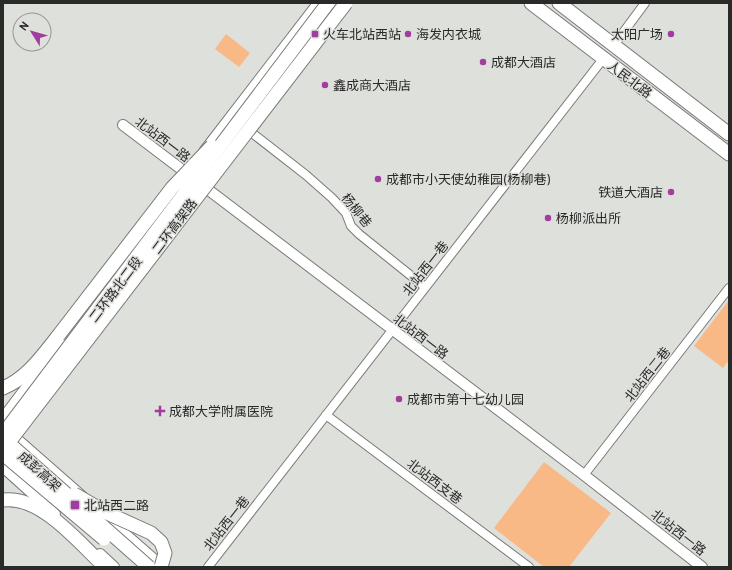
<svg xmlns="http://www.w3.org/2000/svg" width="732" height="570" viewBox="0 0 732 570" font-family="Overpass,'Noto Sans SC',sans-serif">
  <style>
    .green { fill: #f9b986 }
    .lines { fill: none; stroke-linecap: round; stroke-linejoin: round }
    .minor-casing { stroke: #787a76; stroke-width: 10 }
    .tertiary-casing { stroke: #787a76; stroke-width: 12 }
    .secondary-casing { stroke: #787a76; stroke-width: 13 }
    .primary-casing { stroke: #787a76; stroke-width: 15 }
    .trunk-casing { stroke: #787a76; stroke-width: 15 }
    .minor { stroke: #fff; stroke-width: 8 }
    .tertiary { stroke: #fff; stroke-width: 10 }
    .secondary { stroke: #fff; stroke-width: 11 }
    .primary { stroke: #fff; stroke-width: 13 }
    .trunk { stroke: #fff; stroke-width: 13 }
    .trunk-bridge-casing { stroke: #787a76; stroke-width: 15; stroke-linecap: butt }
    .trunk-bridge { stroke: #fff; stroke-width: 13 }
    .poi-dot { fill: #a23ca1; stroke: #dee0db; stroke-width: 1.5 }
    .labels { text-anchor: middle; stroke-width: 3; stroke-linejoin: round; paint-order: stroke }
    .poi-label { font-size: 13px; fill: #2a2a29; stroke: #dee0db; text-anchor: start }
    .street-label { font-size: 13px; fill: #2a2a29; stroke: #dee0db }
  </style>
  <rect width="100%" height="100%" fill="#dee0db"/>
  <g class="green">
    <path d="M226 34 250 53 239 67 215 49Z"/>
    <path d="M729 300V360L723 368 694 346Z"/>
    <path d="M544 462 611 513 569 567H544L494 528Z"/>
  </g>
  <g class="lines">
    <defs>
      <g id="minor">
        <path d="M614 45 645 3"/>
        <path d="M252 133 306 175 332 198 346 213 351 226 359 234 425 287"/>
        <path d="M326 415 529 567"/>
        <path d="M584 475 729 288"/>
        <path d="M208 567 603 59"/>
      </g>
      <g id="tertiary">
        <path d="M123 125 584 475 702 567"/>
        <path d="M3 467 55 514"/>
        <path d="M100 554 114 567"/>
      </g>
      <g id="secondary">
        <path d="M205 151 319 3"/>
        <path d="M3 419 62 341"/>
        <path d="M8 432 82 497"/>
        <path d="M98 511 162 567"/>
      </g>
      <g id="primary">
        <path d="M531 3 729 154"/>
        <path d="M559 3 729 134"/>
      </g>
      <g id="trunk">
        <path d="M3 388C27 378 42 356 58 336"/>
        <path d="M3 500C41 495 79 543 105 567"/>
      </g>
    </defs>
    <use href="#minor" class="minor-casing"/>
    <use href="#tertiary" class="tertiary-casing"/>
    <use href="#secondary" class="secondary-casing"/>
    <use href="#primary" class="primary-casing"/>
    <use href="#trunk" class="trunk-casing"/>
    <use href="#minor" class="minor"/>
    <use href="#tertiary" class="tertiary"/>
    <use href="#secondary" class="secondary"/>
    <use href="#primary" class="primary"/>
    <use href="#trunk" class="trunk"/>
    <defs>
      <g id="trunk-bridge">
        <path d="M58 336 172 188 212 146"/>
        <path d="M3 434 328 3"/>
        <path d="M3 438 149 567"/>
        <path d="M3 450 346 3"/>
        <path d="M3 454 104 539"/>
        <path d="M74 494 107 513 151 533 161 542 165 553 161 567"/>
      </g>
    </defs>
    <use href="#trunk-bridge" class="trunk-bridge-casing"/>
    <use href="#trunk-bridge" class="trunk-bridge"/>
  </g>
  <g class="poi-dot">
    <rect x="311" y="30" width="8" height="8" rx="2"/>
    <circle cx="408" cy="34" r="4"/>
    <circle cx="671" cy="34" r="4"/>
    <circle cx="483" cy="62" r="4"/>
    <circle cx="325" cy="85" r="4"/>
    <circle cx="378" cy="179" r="4"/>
    <circle cx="671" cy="192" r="4"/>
    <circle cx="548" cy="218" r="4"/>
    <circle cx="399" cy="399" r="4"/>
    <path d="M158 405h4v4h4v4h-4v4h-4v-4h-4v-4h4z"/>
    <rect x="70" y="500" width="10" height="10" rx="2"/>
  </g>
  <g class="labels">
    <g class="poi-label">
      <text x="323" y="39">火车北站西站</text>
      <text x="416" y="39">海发内衣城</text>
      <text x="663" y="39" text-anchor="end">太阳广场</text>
      <text x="491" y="67">成都大酒店</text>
      <text x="333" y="90">鑫成商大酒店</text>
      <text x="386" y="184">成都市小天使幼稚园(杨柳巷)</text>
      <text x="663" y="197" text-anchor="end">铁道大酒店</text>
      <text x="556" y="223">杨柳派出所</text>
      <text x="407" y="404">成都市第十七幼儿园</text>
      <text x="169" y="416">成都大学附属医院</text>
      <text x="84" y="510">北站西二路</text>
    </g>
    <g class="street-label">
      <text transform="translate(630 79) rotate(37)" y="5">人民北路</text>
      <text transform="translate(163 139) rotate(37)" y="5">北站西一路</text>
      <text transform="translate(357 210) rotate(51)" y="5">杨柳巷</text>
      <text transform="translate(174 226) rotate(-53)" y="5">二环高架路</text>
      <text transform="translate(425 268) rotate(-52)" y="5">北站西一巷</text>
      <text transform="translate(115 289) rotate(-53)" y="5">二环路北二段</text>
      <text transform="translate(421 336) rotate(37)" y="5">北站西一路</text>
      <text transform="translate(647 374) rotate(-52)" y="5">北站西二巷</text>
      <text transform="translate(40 471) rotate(42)" y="5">成彭高架</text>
      <text transform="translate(435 481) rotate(37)" y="5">北站西支巷</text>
      <text transform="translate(226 523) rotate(-52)" y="5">北站西一巷</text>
      <text transform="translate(679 532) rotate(38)" y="5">北站西一路</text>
    </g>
  </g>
  <rect width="732" height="570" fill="none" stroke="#2a2a29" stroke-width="8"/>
  <g transform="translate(32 32) rotate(307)"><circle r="19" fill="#dee0db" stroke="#969794"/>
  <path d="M0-3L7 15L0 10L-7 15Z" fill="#a23ca1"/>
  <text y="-6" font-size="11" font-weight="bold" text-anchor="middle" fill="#2a2a29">N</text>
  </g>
</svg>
